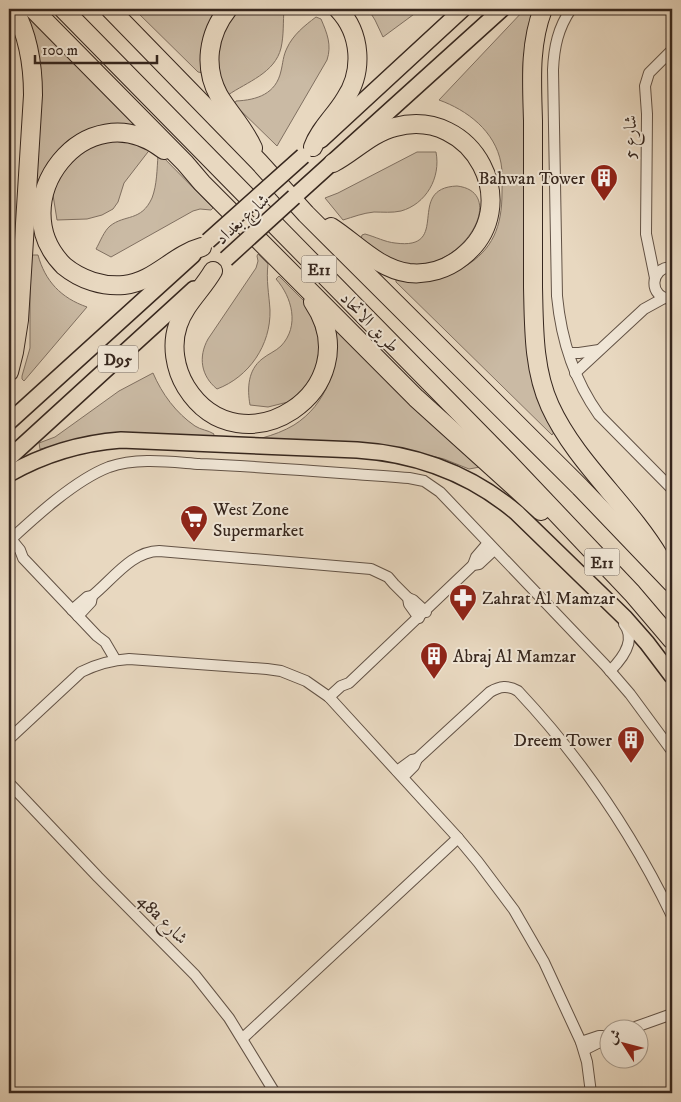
<svg xmlns="http://www.w3.org/2000/svg" width="681" height="1102" viewBox="0 0 681 1102" font-family="'IM FELL DW Pica',Amiri,serif">
  <style>
    .green { fill: #cabaa4; stroke: #807061 }
    .lines { fill: none; stroke-linecap: round; stroke-linejoin: round }
    .street-casing { stroke: #635346; stroke-width: 12 }
    .primary-casing { stroke: #37271e; stroke-width: 18 }
    .highway-casing { stroke: #37271e; stroke-width: 20 }
    .street { stroke: #f0e6d6; stroke-width: 10 }
    .primary { stroke: #e8d8c0; stroke-width: 15 }
    .highway { stroke: #e8d8c0; stroke-width: 18 }
    .primary-bridge-casing { stroke: #37271e; stroke-width: 18; stroke-linecap: butt }
    .primary-bridge { stroke: #e8d8c0; stroke-width: 15 }
    .labels { text-anchor: middle; stroke-width: 4; stroke-linejoin: round; paint-order: stroke }
    .shield { fill: #f0e6d6; stroke: #6e6055; stroke-width: 1 }
    .shield-label { font-size: 16px; font-weight: bold; fill: #37271e }
    .street-label { font-size: 18px; fill: #37271e; stroke: #f0e6d6 }
    .poi-label { font-size: 18px; fill: #37271e; stroke: #f0e6d6; text-anchor: start }
  </style>
  <rect width="100%" height="100%" fill="#e8d8c0"/>
  <filter id="stains"><feTurbulence type="fractalNoise" baseFrequency=".004" numOctaves="4"/><feColorMatrix values="0 0 0 0 .2 0 0 0 0 .09 0 0 0 0 .02 0 0 0 .5 -.17"/></filter>
  <radialGradient id="worn" r=".72"><stop offset=".6" stop-color="#630" stop-opacity="0"/><stop offset="1" stop-color="#630" stop-opacity=".3"/></radialGradient>
  <g class="green">
    <path d="M134 9H219L203 73 198 72Z"/>
    <path d="M240 9H284C283 21 284 35 281 48 275 73 247 82 228 95 225 88 220 81 218 73 213 52 222 23 240 9Z"/>
    <path d="M368 9H421L383 37 375 20Z"/>
    <path d="M525 9H536L524 54 523 67 527 330 554 432 552 435 396 282V277C413 275 450 276 464 267 493 250 502 226 502 193 502 183 503 173 501 163 495 131 467 110 439 100Z"/>
    <path d="M27 14 137 123 138 128C120 130 100 130 82 134 61 139 47 164 37 182L34 181 24 16Z"/>
    <path d="M316 17 321 19C327 33 332 45 327 60L277 146 234 104 236 101C257 100 276 94 281 71 283 63 283 56 287 48 293 35 304 26 316 17Z"/>
    <path d="M121 139 151 148 124 183 118 202 113 209 102 215 87 219 57 220 53 195 59 174 86 146Z"/>
    <path d="M417 152H436C441 178 426 204 401 211 392 213 383 212 374 212 363 213 353 217 343 220L325 198 338 193Z"/>
    <path d="M160 154 213 208 211 210 200 209 193 211 111 257 96 249C100 242 104 231 110 226 125 214 141 222 152 198 157 185 157 169 158 155Z"/>
    <path d="M457 186C509 192 463 272 407 265 391 263 373 249 361 239L362 235 365 234C376 237 385 242 395 243 453 251 404 188 457 186Z"/>
    <path d="M258 254 268 264C266 280 269 294 270 310 271 345 249 377 217 389 201 376 198 357 208 339L256 268 258 261 257 256Z"/>
    <path d="M30 255H38C45 281 61 298 87 307L24 381 22 379V376L30 348Z"/>
    <path d="M279 276 308 305 322 348 311 383 288 402 268 407 250 405C247 388 248 370 262 359 268 354 276 351 281 346 300 326 292 297 276 279Z"/>
    <path d="M335 327 480 467 469 469 444 459 398 448 262 441V438C273 435 284 431 294 425 326 405 341 365 334 329Z"/>
    <path d="M153 373C162 394 176 413 195 426 201 430 208 430 214 434L213 437 51 447 40 449 39 443 55 437 119 391Z"/>
  </g>
  <g class="lines">
    <defs>
      <g id="street">
        <path d="M571 9C558 28 554 47 553 70L557 296C561 338 574 380 599 415L672 489"/>
        <path d="M672 267C649 267 648 299 672 299"/>
        <path d="M655 278 646 234 647 114 645 86 649 73 672 50"/>
        <path d="M569 353H579L599 350"/>
        <path d="M575 373 644 309 664 298"/>
        <path d="M11 539 20 550 23 558 97 636 105 642 115 659"/>
        <path d="M9 541C35 517 75 480 109 467 138 457 171 462 200 464 270 467 339 473 409 478L424 481 440 492 605 665 630 694 672 751"/>
        <path d="M473 565 476 557 488 543"/>
        <path d="M408 598 413 600 426 612"/>
        <path d="M72 610 87 597 92 596C112 580 132 551 159 551L371 569 388 577 394 584 408 598 409 604 419 618"/>
        <path d="M78 616 91 602 92 596"/>
        <path d="M610 671C622 659 637 640 624 624"/>
        <path d="M329 697 341 686 349 683 473 565 479 564 494 550"/>
        <path d="M9 739 81 672C97 664 111 660 129 659L267 669 281 671 306 681 329 697 458 838 478 862 514 910 544 962 581 1042 587 1062 591 1093"/>
        <path d="M397 771 412 760 417 759"/>
        <path d="M403 777 414 766 417 759 490 692C500 686 508 685 518 691 580 757 633 835 672 916"/>
        <path d="M9 783 98 877 195 975 229 1018 275 1093"/>
        <path d="M627 1030 672 1014"/>
        <path d="M243 1038 458 838"/>
        <path d="M581 1042 599 1036H608"/>
        <path d="M584 1050 598 1043 604 1037"/>
      </g>
      <g id="primary">
        <path d="M321 140 463 9"/>
        <path d="M294 197 502 9"/>
        <path d="M9 422 193 255"/>
        <path d="M9 458 194 289"/>
        <path d="M9 474C44 454 81 443 121 440L357 450C418 454 471 474 517 513L625 618 647 643 672 676"/>
      </g>
      <g id="highway">
        <path d="M33 9 185 163 202 183 416 398 541 511"/>
        <path d="M63 9 507 461 632 593 672 640"/>
        <path d="M110 9 259 162 306 214 580 487 672 583"/>
        <path d="M228 9C208 34 203 67 219 96 230 114 244 128 253 148"/>
        <path d="M543 9C529 45 532 83 533 121 533 137 533 153 533 170 533 209 533 248 533 287 534 326 533 369 550 406 576 463 628 504 660 558"/>
        <path d="M313 147C320 128 335 116 345 99 364 71 361 33 338 9"/>
        <path d="M164 150C85 89 0 203 64 266 81 280 103 287 124 285 154 282 173 255 202 247"/>
        <path d="M331 227C356 243 378 269 409 273 428 275 447 269 462 257 526 207 473 106 395 127 371 133 354 152 333 163"/>
        <path d="M213 271C202 290 185 304 178 325 171 345 175 369 186 387 241 475 372 389 313 302"/>
        <path d="M9 372 14 352 19 320 33 95C33 65 28 35 14 9"/>
      </g>
    </defs>
    <use href="#street" class="street-casing"/>
    <use href="#primary" class="primary-casing"/>
    <use href="#highway" class="highway-casing"/>
    <use href="#street" class="street"/>
    <use href="#primary" class="primary"/>
    <use href="#highway" class="highway"/>
    <defs>
      <g id="primary-bridge">
        <path d="M208 241 303 156"/>
        <path d="M226 259 294 197"/>
      </g>
    </defs>
    <use href="#primary-bridge" class="primary-bridge-casing"/>
    <use href="#primary-bridge" class="primary-bridge"/>
  </g>
  <defs>
    <symbol id="building-pin" viewBox="-11 -11 22 30"><path d="M0 17L-7.5 6A9.5 9.5 0 1 1 7.5 6Z" fill="#8f2418" stroke="#f0e6d6"/><path d="M-4-6H4V6H1V3H-1V6H-4ZM-2.5-4.3h1.7v1.8h-1.7ZM.8-4.3h1.7v1.8H.8ZM-2.5-1h1.7V.8h-1.7ZM.8-1h1.7V.8H.8Z" fill="#fff"/></symbol>
    <symbol id="supermarket-pin" viewBox="-11 -11 22 30"><path d="M0 17L-7.5 6A9.5 9.5 0 1 1 7.5 6Z" fill="#8f2418" stroke="#f0e6d6"/><path d="M-6-5.5h2.5l.6 2H6L4.5 2H-2.5L-4.4-4H-6ZM-1.5 3.2a1.3 1.3 0 1 0 .1 0ZM3 3.2a1.3 1.3 0 1 0 .1 0Z" fill="#fff"/></symbol>
    <symbol id="pharmacy-pin" viewBox="-11 -11 22 30"><path d="M0 17L-7.5 6A9.5 9.5 0 1 1 7.5 6Z" fill="#8f2418" stroke="#f0e6d6"/><path d="M-2-6h4v4h4v4h-4v4h-4v-4h-4v-4h4Z" fill="#fff"/></symbol>
  </defs>
  <g fill-rule="evenodd">
    <use href="#building-pin" x="588" y="162" width="32" height="43"/>
    <use href="#supermarket-pin" x="178" y="503" width="32" height="43"/>
    <use href="#pharmacy-pin" x="447" y="582" width="32" height="43"/>
    <use href="#building-pin" x="418" y="640" width="32" height="43"/>
    <use href="#building-pin" x="615" y="724" width="32" height="43"/>
  </g>
  <g class="labels">
    <g class="shield">
      <rect x="301.5" y="255.5" width="35" height="27" rx="4"/>
      <rect x="98" y="345.5" width="40" height="27" rx="4"/>
      <rect x="584.5" y="548.5" width="35" height="27" rx="4"/>
    </g>
    <g class="shield-label">
      <text x="319" y="275">E11</text>
      <text x="118" y="365">D95</text>
      <text x="602" y="568">E11</text>
    </g>
    <g class="street-label">
      <text transform="translate(630 137) rotate(-90)" y="6">شارع 5</text>
      <text transform="translate(242 219) rotate(-42)" y="6">شارع بغداد</text>
      <text transform="translate(370 322) rotate(46)" y="6">طريق الاتحاد</text>
      <text transform="translate(163 919) rotate(45)" y="6">48a شارع</text>
    </g>
    <g class="poi-label">
      <text x="585" y="184" text-anchor="end">Bahwan Tower</text>
      <text x="213" y="515">West Zone<tspan x="213" dy="21">Supermarket</tspan></text>
      <text x="482" y="604">Zahrat Al Mamzar</text>
      <text x="453" y="662">Abraj Al Mamzar</text>
      <text x="612" y="746" text-anchor="end">Dreem Tower</text>
    </g>
  </g>
  <rect width="681" height="1102" fill="none" stroke="#e8d8c0" stroke-width="30"/>
  <rect x="10" y="10" width="661" height="1082" fill="none" stroke="#37271e" stroke-width="2.5"/>
  <rect x="15" y="15" width="651" height="1072" fill="none" stroke="#37271e"/>
  <g transform="translate(624 1044) rotate(306)"><circle r="24" fill="#f0e6d6" stroke="#a69a8c"/>
  <path d="M0-4L9 19L0 12L-9 19Z" fill="#8f2418"/>
  <text y="-8" font-size="14" font-weight="bold" text-anchor="middle" fill="#37271e">ش</text>
  </g>
  <path d="M35 55v8h122v-8" fill="none" stroke="#37271e" stroke-width="2.5"/>
  <text x="42" y="55" font-size="15" fill="#37271e" stroke="#f0e6d6" stroke-width="4" paint-order="stroke">100 m</text>
  <rect width="100%" height="100%" filter="url(#stains)"/>
  <rect width="100%" height="100%" fill="url(#worn)"/>
</svg>
